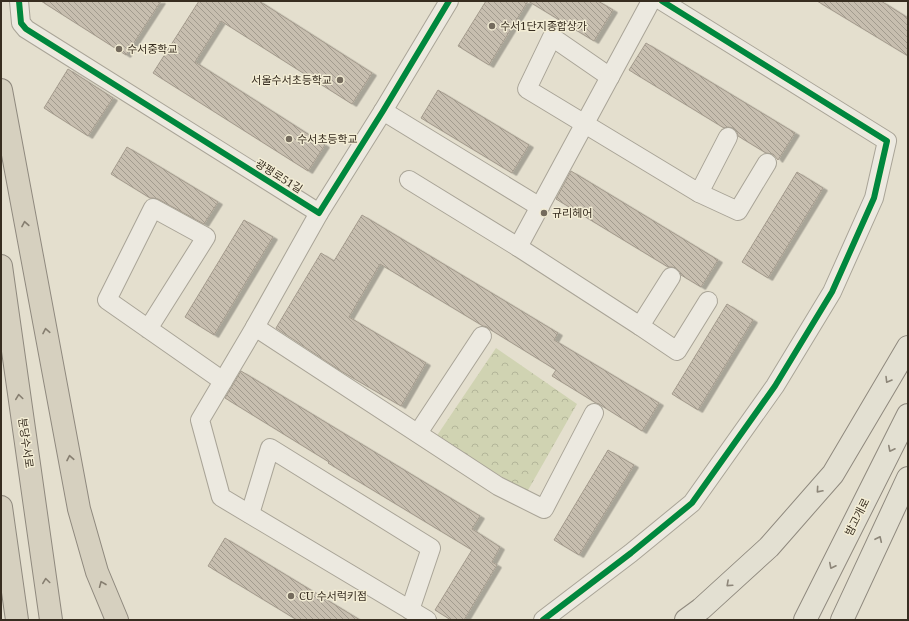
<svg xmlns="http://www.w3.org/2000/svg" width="909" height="621" viewBox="0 0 909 621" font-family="'Noto Serif','Noto Sans KR',serif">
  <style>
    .park { fill: url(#park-crowns) }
    .building { fill: url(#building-back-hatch); stroke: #a49b8d; filter: url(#shadow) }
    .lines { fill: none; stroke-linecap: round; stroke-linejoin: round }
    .minor-casing { stroke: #a9a497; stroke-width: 20 }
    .major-casing { stroke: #8f897e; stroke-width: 24 }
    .highway-casing { stroke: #8f897e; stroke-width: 24 }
    .minor { stroke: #ece9e0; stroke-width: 18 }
    .major { stroke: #e3e0d2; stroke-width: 22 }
    .highway { stroke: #d6d0bf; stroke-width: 22 }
    .cycleway-casing { stroke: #f3edd5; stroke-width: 8 }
    .cycleway { stroke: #00873e; stroke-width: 6 }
    .oneway { stroke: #867e70 }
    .oneway2 { stroke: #8d8679 }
    .poi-dot { fill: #746b5d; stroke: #f3edd5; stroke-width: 1.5 }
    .labels { text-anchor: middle; stroke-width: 3; stroke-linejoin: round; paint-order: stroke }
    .poi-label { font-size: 11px; fill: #372d20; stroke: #f3edd5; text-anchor: start }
    .street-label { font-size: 11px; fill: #372d20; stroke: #f3edd5 }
  </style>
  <defs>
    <pattern id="park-crowns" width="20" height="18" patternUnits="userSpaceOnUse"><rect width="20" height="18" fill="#d0d3b2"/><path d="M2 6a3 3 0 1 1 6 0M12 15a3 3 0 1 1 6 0" fill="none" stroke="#b3b599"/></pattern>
    <pattern id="building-back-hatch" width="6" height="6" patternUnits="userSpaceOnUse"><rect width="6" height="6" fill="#c7beaf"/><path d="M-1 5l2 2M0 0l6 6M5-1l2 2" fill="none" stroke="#a29b8e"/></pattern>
    <filter id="shadow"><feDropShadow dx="4.5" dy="2.5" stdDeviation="0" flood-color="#0004"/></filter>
  </defs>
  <rect width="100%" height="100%" fill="#e4dfce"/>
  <path class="park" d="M496 348 577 404 527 492 436 437Z"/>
  <g class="building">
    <path d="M41 1H161L126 55Z"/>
    <path d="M199 1H259L372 73 352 104 221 21 195 62 325 145 308 171 153 73Z"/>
    <path d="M486 1H598L613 10 594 41 528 1 489 65 458 46Z"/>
    <path d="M817 1H881L908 18V56Z"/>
    <path d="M646 43 795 133 778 160 773 154 766 153 738 136 737 132 733 128 728 127 724 128 629 70Z"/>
    <path d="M68 69 113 98 88 136 44 108Z"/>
    <path d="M438 90 529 145 512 173 421 118Z"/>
    <path d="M127 147 218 202 204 224 158 199 153 198H150L111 174Z"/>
    <path d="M571 171 718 260 701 287 681 275 680 272 676 268 672 267H668L556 199Z"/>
    <path d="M797 172 823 188 768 278 742 262Z"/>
    <path d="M362 215 558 333 554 340 659 403 642 431 599 404 596 403 552 376 556 370 491 330 487 327 483 326 380 264 349 317 426 363 401 406 341 371 276 328 321 253 334 261Z"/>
    <path d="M244 220 273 237 214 335 185 317Z"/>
    <path d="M727 304 753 320 698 410 672 394Z"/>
    <path d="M241 371 480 516 472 529 500 547 492 562 497 565 464 620H451L435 610 472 550 328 463 329 462 225 398Z"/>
    <path d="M608 450 634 465 579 555 554 540Z"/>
    <path d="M225 538 360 620H297L208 566Z"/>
  </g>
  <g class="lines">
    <defs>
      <g id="minor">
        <path d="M19 1 21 23 26 29 319 213 383 111 449 1"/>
        <path d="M610 77 552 37 527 89 699 193 728 137"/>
        <path d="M383 111 540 207"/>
        <path d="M409 180 518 247 640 326 671 277"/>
        <path d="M699 193 738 211 767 163"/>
        <path d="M319 213 255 327 200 420 221 497 427 620"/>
        <path d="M518 247 651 1"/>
        <path d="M640 326 677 351 708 301"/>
        <path d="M255 327 498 486 544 509 594 413"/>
        <path d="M148 329 206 237 153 208 107 300 223 381"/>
        <path d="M418 433 482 336"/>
        <path d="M250 514 270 448 431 548 410 610"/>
        <path d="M543 620 631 553 692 503 775 386 832 292 874 198 887 141 662 1"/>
      </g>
      <g id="major">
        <path d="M686 620 701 609 769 547 833 474 908 347"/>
        <path d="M805 620 908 415"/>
        <path d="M842 620 908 478"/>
      </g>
      <g id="highway">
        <path d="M1 90 79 509 97 572 117 620"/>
        <path d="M1 266 51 620"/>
        <path d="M1 507 17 620"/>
      </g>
    </defs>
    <use href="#minor" class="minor-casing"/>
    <use href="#major" class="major-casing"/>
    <use href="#highway" class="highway-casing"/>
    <use href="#minor" class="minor"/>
    <use href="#major" class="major"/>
    <use href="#highway" class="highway"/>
    <defs>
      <g id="cycleway">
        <path d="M19 1 21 23 26 29 319 213 383 111 449 1"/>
        <path d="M543 620 631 553 692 503 775 386 832 292 874 198 887 141 662 1"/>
      </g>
    </defs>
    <use href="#cycleway" class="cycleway-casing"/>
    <use href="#cycleway" class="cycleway"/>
  </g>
  <defs><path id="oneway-chevron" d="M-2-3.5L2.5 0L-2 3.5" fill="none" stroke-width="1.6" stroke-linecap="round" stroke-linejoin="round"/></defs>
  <g class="oneway">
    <use href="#oneway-chevron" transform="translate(25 224) rotate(-100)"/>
    <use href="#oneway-chevron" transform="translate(46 331) rotate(-101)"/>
    <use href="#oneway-chevron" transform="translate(19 397) rotate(-98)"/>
    <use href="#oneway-chevron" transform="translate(70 458) rotate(-101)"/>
    <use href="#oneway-chevron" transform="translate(46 581) rotate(-98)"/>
    <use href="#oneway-chevron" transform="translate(102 584) rotate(-112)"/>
  </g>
  <g class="oneway2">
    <use href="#oneway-chevron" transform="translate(888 380) rotate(121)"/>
    <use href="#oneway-chevron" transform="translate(891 449) rotate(117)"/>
    <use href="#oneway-chevron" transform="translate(819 490) rotate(131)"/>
    <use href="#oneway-chevron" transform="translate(879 539) rotate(-65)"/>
    <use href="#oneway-chevron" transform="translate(832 566) rotate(117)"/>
    <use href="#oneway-chevron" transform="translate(729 584) rotate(138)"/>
  </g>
  <g class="poi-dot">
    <circle cx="492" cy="26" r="4"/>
    <circle cx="119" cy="49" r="4"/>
    <circle cx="340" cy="80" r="4"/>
    <circle cx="289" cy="139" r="4"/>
    <circle cx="544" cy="213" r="4"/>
    <circle cx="291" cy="596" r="4"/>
  </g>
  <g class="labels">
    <g class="poi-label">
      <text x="500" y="30">수서1단지종합상가</text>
      <text x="127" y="53">수서중학교</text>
      <text x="332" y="84" text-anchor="end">서울수서초등학교</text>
      <text x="297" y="143">수서초등학교</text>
      <text x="552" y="217">규리헤어</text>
      <text x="299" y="600">CU 수서럭키점</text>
    </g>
    <g class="street-label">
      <text transform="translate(279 176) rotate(32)" y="4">광평로51길</text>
      <text transform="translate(26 443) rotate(82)" y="4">분당수서로</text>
      <text transform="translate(857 517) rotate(-63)" y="4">밤고개로</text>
    </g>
  </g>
  <rect width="909" height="621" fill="none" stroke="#372d20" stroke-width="4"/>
</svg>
